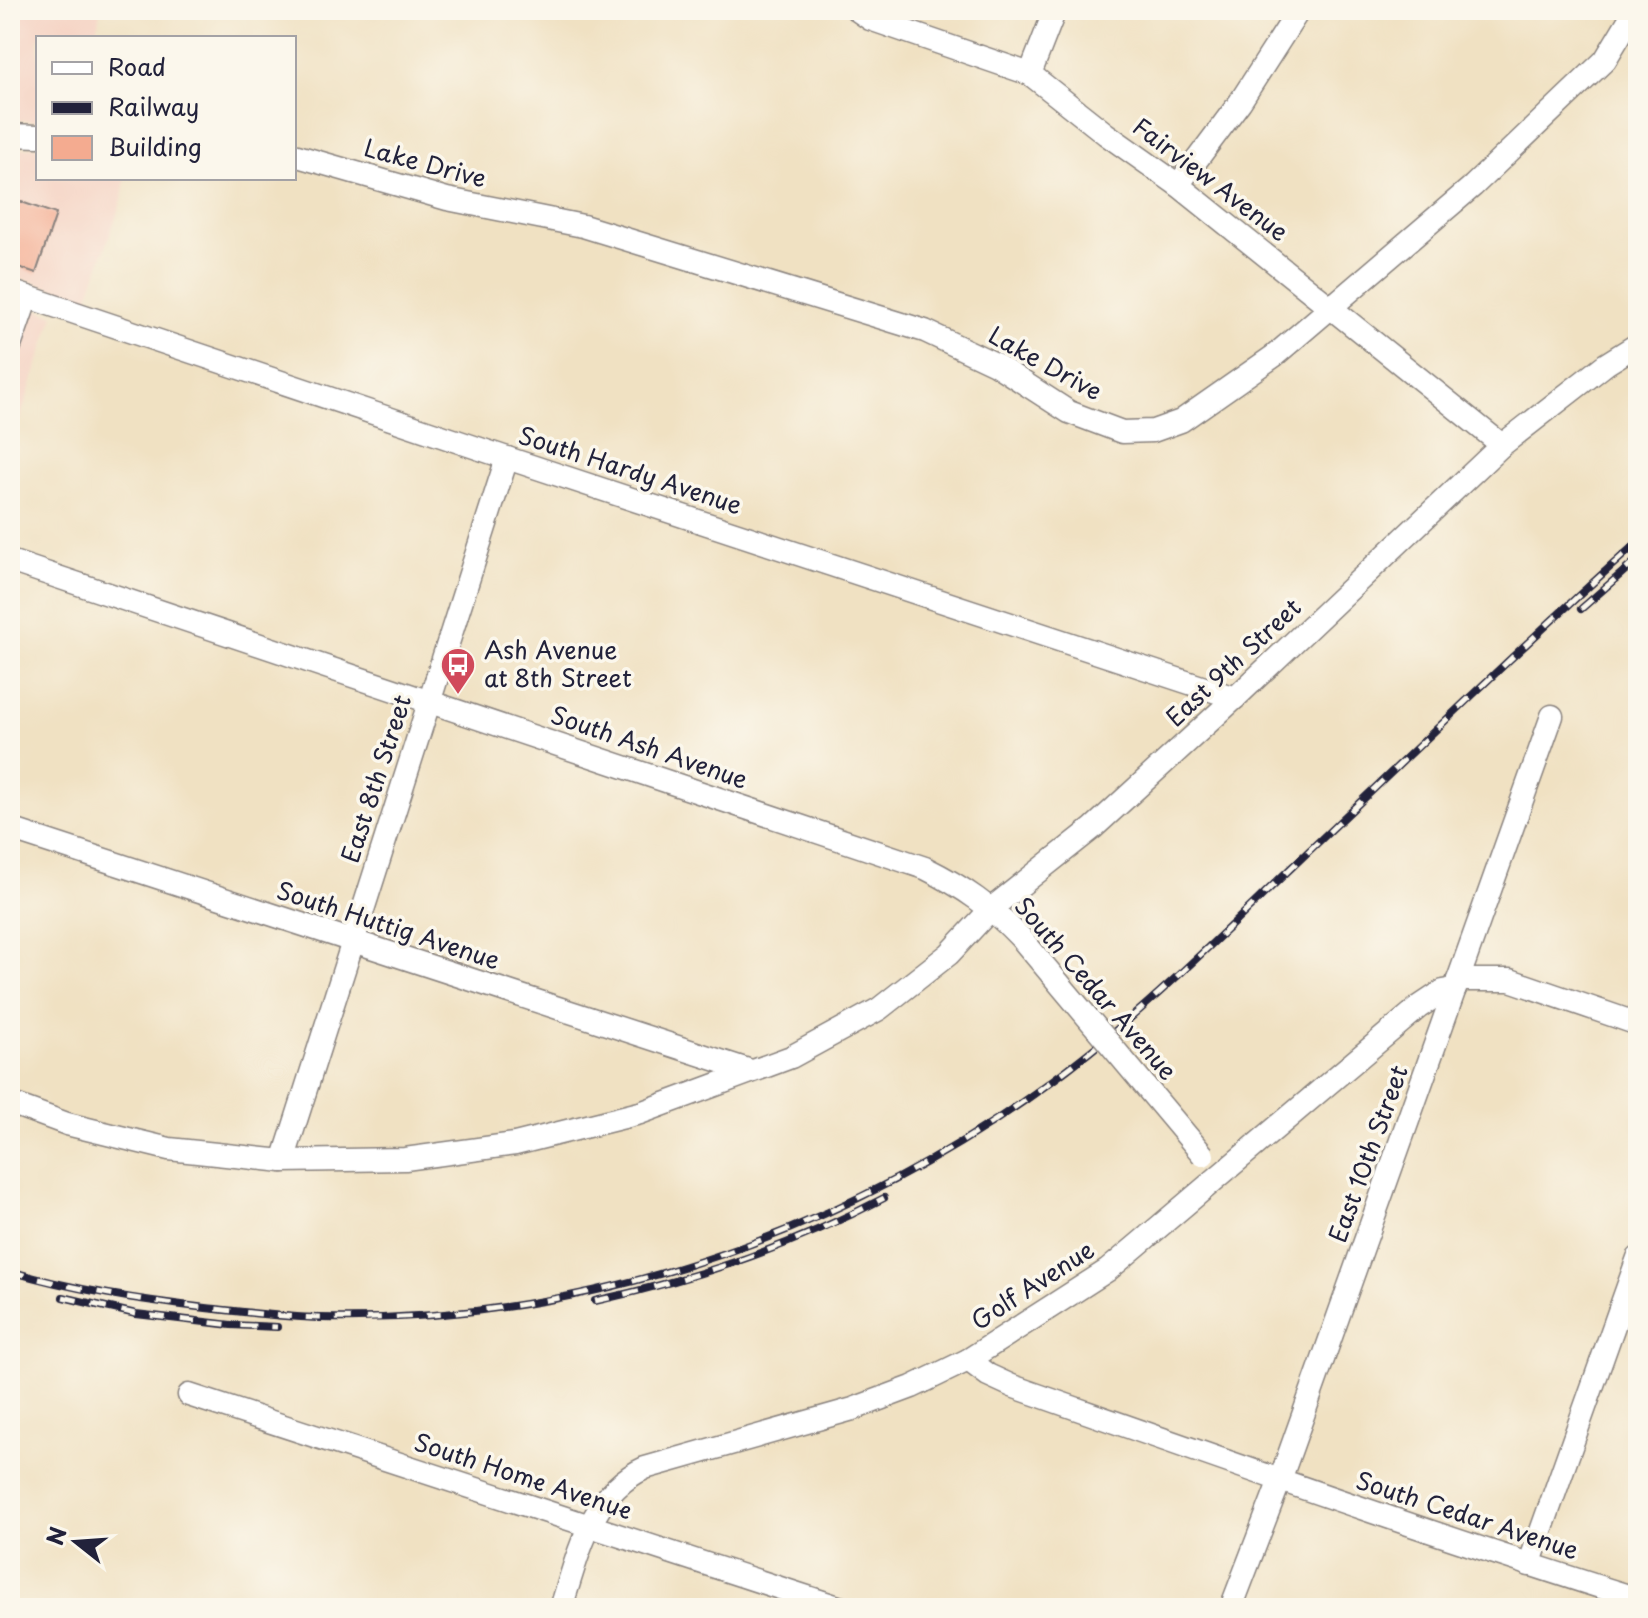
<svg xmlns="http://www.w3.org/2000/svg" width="1648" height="1618" viewBox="0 0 1648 1618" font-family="'Playpen Sans',sans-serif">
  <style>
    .built { fill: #f5d2c2 }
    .building { fill: #f4ab90 }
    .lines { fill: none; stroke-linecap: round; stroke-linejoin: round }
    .minor-casing { stroke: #89827e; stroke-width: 25 }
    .minor { stroke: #fff; stroke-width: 22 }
    .rail-casing { stroke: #22223b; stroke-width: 8 }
    .rail { stroke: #fbf7ec; stroke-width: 5; stroke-dasharray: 15; stroke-linecap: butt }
    .minor-bridge-casing { stroke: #89827e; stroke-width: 25; stroke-linecap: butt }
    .minor-bridge { stroke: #fff; stroke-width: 22 }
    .labels { text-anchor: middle; stroke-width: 7; stroke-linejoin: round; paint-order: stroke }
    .street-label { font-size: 24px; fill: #22223b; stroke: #fbf7ec }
    .poi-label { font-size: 24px; fill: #22223b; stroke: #fbf7ec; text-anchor: start }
  </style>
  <rect width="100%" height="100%" fill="#fbf7ec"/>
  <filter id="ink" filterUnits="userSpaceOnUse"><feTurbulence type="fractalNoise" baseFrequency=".0125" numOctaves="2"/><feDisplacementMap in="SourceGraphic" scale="16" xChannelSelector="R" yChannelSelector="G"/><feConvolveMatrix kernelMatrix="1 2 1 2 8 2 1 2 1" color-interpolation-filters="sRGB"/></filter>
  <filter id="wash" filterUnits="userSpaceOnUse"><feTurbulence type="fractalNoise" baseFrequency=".006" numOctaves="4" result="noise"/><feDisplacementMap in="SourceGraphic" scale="32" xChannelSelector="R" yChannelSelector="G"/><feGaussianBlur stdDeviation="1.8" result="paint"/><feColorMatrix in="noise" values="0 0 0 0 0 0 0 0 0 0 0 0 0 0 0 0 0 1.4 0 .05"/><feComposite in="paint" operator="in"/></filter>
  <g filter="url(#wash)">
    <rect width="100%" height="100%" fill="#f0e1c2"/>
    <g class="built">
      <path d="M10 10H100L96 38H38V122L10 119Z"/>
      <path d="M30 147H38V178H125L122 200 87 300 10 275V151Z"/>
      <path d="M10 301 54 315 10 449Z"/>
    </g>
    <g id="blocks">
      <path class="building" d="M10 198 56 214 36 273 10 264Z"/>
    </g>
  </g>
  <g filter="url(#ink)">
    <use href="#blocks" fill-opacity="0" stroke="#89827e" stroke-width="2"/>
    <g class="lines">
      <defs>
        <g id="minor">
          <path d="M857 10 870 19 1030 74 1106 134 1178 185 1502 445"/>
          <path d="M1030 74 1055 10"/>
          <path d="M10 135 38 136"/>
          <path d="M294 155 447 199 583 226 925 331 995 364 1069 412 1122 432 1153 431 1181 421 1274 356 1473 186 1605 60 1635 10"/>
          <path d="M1178 185 1240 102 1299 10"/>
          <path d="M10 291 507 458 1235 698"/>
          <path d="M10 346 27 297"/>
          <path d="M10 561 925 868C965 888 990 906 1021 938"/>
          <path d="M10 829 751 1071"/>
          <path d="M1458 980H1510L1638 1024"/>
          <path d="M10 1103 67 1124 169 1149 283 1161 405 1159 515 1144 640 1113 791 1057 879 1009 949 954 992 908 1093 828 1235 698 1502 445 1606 364 1638 344"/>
          <path d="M283 1161 507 458"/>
          <path d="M968 1360 988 1375 1012 1386C1220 1459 1427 1533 1638 1599"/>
          <path d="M189 1395 841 1608"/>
          <path d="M1529 1565 1638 1258"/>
          <path d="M561 1608C578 1556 590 1493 645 1468L853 1409 912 1387 968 1360 1108 1270 1419 1007 1443 991 1455 989"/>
          <path d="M1231 1608 1280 1480 1552 716"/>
        </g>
      </defs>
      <use href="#minor" class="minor-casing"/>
      <use href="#minor" class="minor"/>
      <defs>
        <g id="rail">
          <path d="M1581 609 1638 559"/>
          <path d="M10 1271C74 1290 140 1300 206 1308 244 1312 281 1317 320 1318 596 1325 872 1225 1087 1054 1159 997 1225 931 1291 868 1406 759 1519 648 1638 542"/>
          <path d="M63 1297 136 1314 231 1325 277 1327"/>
          <path d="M595 1301C695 1279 793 1246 884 1198"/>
        </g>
      </defs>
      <use href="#rail" class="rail-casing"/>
      <use href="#rail" class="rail"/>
      <defs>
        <path id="minor-bridge" d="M1021 938 1203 1155"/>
      </defs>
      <use href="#minor-bridge" class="minor-bridge-casing"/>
      <use href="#minor-bridge" class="minor-bridge"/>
    </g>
  </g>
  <defs>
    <symbol id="bus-pin" viewBox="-11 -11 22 30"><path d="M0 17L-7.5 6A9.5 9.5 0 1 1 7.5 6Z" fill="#d1495b" stroke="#fbf7ec"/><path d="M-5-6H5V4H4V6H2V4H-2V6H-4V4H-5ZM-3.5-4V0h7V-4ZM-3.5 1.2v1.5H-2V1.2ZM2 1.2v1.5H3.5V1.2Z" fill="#fff"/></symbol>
  </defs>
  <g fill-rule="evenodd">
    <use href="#bus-pin" x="438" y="645" width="40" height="54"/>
  </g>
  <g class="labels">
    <g class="street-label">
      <text transform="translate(425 164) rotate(15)" y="8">Lake Drive</text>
      <text transform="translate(1210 180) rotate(37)" y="8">Fairview Avenue</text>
      <text transform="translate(1045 364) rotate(29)" y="8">Lake Drive</text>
      <text transform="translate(630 471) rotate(18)" y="8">South Hardy Avenue</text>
      <text transform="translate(1234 663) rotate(-43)" y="8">East 9th Street</text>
      <text transform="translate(649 748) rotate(19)" y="8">South Ash Avenue</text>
      <text transform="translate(377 779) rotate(-72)" y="8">East 8th Street</text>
      <text transform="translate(388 926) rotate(18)" y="8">South Huttig Avenue</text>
      <text transform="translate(1095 989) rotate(49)" y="8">South Cedar Avenue</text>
      <text transform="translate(1369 1154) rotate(-70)" y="8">East 10th Street</text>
      <text transform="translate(1033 1286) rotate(-33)" y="8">Golf Avenue</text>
      <text transform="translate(523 1477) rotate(18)" y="8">South Home Avenue</text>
      <text transform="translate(1467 1516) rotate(18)" y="8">South Cedar Avenue</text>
    </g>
    <g class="poi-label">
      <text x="484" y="659">Ash Avenue<tspan x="484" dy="28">at 8th Street</tspan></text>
    </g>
  </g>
  <rect width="1648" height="1618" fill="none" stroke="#fbf7ec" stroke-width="40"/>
  <rect x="36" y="36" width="260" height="144" fill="#fbf7ec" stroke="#a4a2a5" stroke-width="2"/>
  <rect x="52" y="62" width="40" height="12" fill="#ffffff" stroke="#a4a2a5" stroke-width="2"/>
  <text x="108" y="76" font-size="24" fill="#22223b">Road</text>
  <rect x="52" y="102" width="40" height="12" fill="#22223b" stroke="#a4a2a5" stroke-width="2"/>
  <text x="108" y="116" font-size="24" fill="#22223b">Railway</text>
  <rect x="52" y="136" width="40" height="24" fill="#f4ab90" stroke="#a4a2a5" stroke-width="2"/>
  <text x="108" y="156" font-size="24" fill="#22223b">Building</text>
  <g transform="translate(76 1542) rotate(287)" stroke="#fbf7ec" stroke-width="6" paint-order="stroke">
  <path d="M0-6L14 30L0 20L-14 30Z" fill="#22223b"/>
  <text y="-12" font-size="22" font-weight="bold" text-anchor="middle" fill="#22223b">N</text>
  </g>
</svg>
